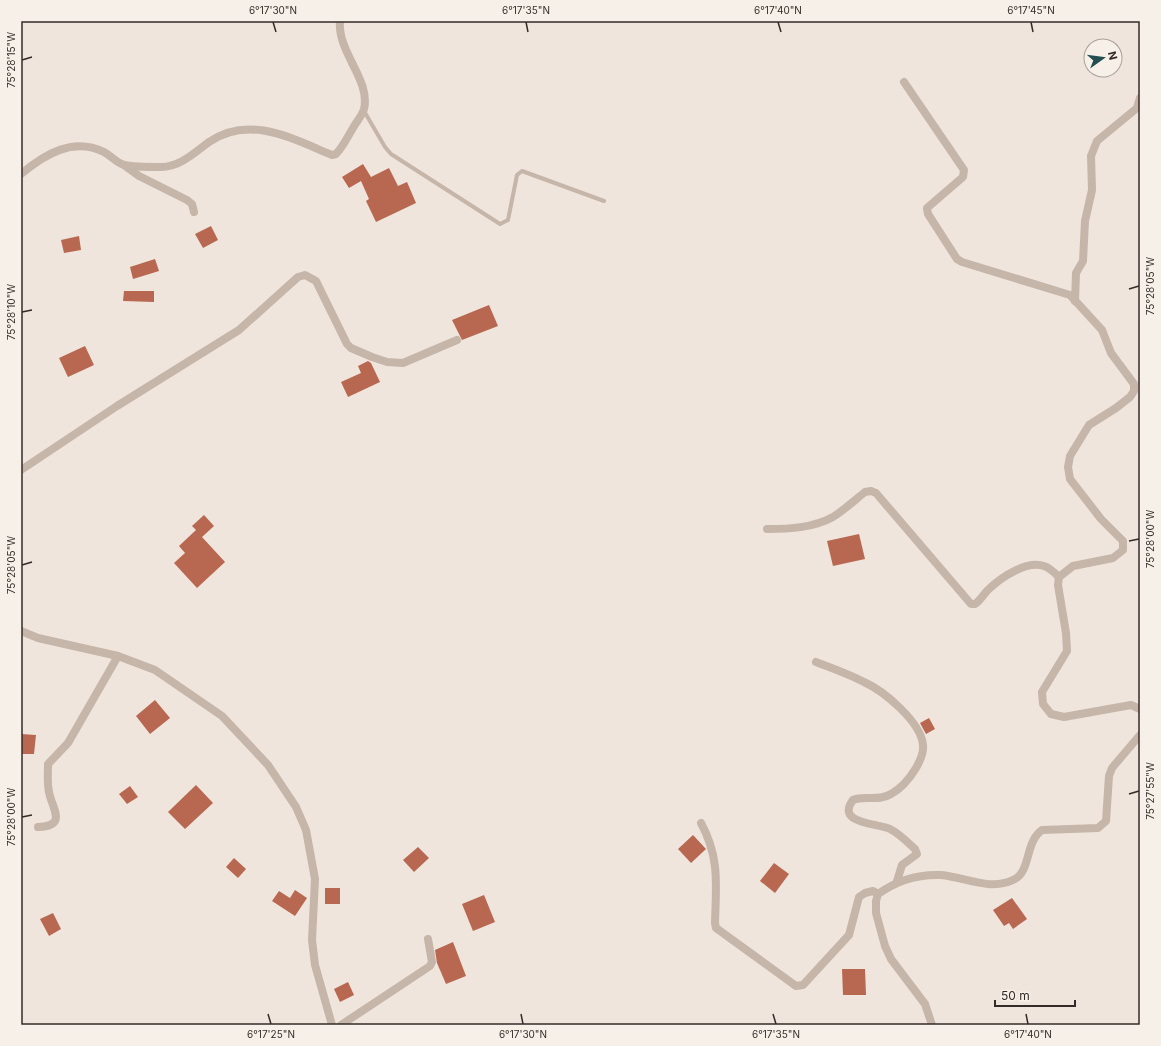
<svg xmlns="http://www.w3.org/2000/svg" width="1161" height="1046" viewBox="0 0 1161 1046" font-family="Inter,sans-serif">
  <style>
    .building { fill: #b86750 }
    .lines { fill: none; stroke-linecap: round; stroke-linejoin: round }
    .lane { stroke: #c6b5a9; stroke-width: 4 }
    .street { stroke: #c6b5a9; stroke-width: 8 }
    .ticks { fill: none; stroke: #342b28; stroke-width: 1.5 }
    .neatline { fill: none; stroke: #342b28; stroke-width: 1.5 }
    .ticks-label { font-size: 10px; text-anchor: middle; fill: #342b28 }
  </style>
  <rect width="100%" height="100%" fill="#efe5dc"/>
  <g class="building">
    <path d="M363 164 371 177 389 168 398 186 407 182 416 203 376 222 366 201 369 199 361 181 349 188 342 177Z"/>
    <path d="M211 226 218 240 203 248 195 234Z"/>
    <path d="M79 236 81 250 64 253 61 240Z"/>
    <path d="M155 259 159 271 133 279 130 267Z"/>
    <path d="M124 291H154V302L123 301Z"/>
    <path d="M489 305 498 326 462 340 452 320Z"/>
    <path d="M85 346 94 365 68 377 59 358Z"/>
    <path d="M368 361 371 363 380 382 348 397 341 382 361 373 358 366Z"/>
    <path d="M204 515 214 526 202 537 225 562 197 588 174 563 185 553 179 546 196 530 192 526Z"/>
    <path d="M859 534 865 559 833 566 827 541Z"/>
    <path d="M155 700 170 718 150 734 136 716Z"/>
    <path d="M929 718 935 729 926 734 920 723Z"/>
    <path d="M21 734 36 735 34 754H21Z"/>
    <path d="M196 785 213 803 185 829 168 812Z"/>
    <path d="M130 786 138 797 127 804 119 794Z"/>
    <path d="M693 835 706 849 691 863 678 849Z"/>
    <path d="M418 847 429 858 414 872 403 860Z"/>
    <path d="M234 858 246 869 238 878 226 867Z"/>
    <path d="M774 863 789 874 775 893 760 881Z"/>
    <rect x="325" y="888" width="15" height="16"/>
    <path d="M295 890 307 898 295 916 272 901 279 891 290 898Z"/>
    <path d="M484 895 495 922 473 931 462 904Z"/>
    <path d="M1012 898 1027 919 1013 929 1009 923 1004 926 993 910Z"/>
    <path d="M53 913 61 929 49 936 40 919Z"/>
    <path d="M453 942 466 976 446 984 437 963 435 950Z"/>
    <path d="M842 969H865L866 995H843Z"/>
    <path d="M348 982 354 995 340 1002 334 989Z"/>
  </g>
  <g class="lines">
    <path class="lane" d="M364 111 385 147 391 154 500 224 508 220 517 175 522 171 604 201"/>
    <g class="street">
      <path d="M904 82 964 170 963 177 927 208 928 214 957 259 962 262 1070 295 1102 330 1111 353 1134 384V391L1130 397 1116 408 1089 425 1070 456 1068 467 1070 479 1101 519 1123 541V550L1113 558 1073 566 1059 577 1058 585 1066 633 1067 651 1042 692 1043 704 1051 714 1064 717 1131 705 1140 709"/>
      <path d="M124 165 139 176 187 200 192 204 194 212"/>
      <path d="M21 174C45 154 73 137 104 152 111 156 117 163 124 165 133 167 152 167 161 167 180 167 194 153 209 142 249 114 293 139 332 155L336 154C343 147 348 136 353 128 356 122 362 116 364 109 371 80 337 52 340 21"/>
      <path d="M1075 301 1076 273 1083 261 1085 221 1092 190 1091 156 1097 141 1137 108 1140 98"/>
      <path d="M21 470 117 406 239 330 298 277 305 275 316 281 347 344 351 348 372 357 387 362 403 363 457 340"/>
      <path d="M767 529C789 529 813 528 833 517 844 510 855 500 865 492L871 491 876 493 971 604H975C981 600 984 593 990 588 1002 577 1027 560 1044 566 1050 568 1055 573 1059 577"/>
      <path d="M21 631 38 638 118 656 155 670 222 716 268 765 296 807 306 830 315 879 312 940 315 965 332 1025"/>
      <path d="M816 662C832 668 849 674 864 682 884 691 921 722 923 745 924 753 920 761 916 768 910 778 902 788 891 794 878 802 864 795 853 800 835 824 878 823 890 829 900 834 907 842 915 849L917 854 902 865 897 881"/>
      <path d="M701 823C720 858 716 885 715 923L716 928 796 986 803 985 849 935 859 897 865 893 873 891 878 894"/>
      <path d="M38 827C68 826 52 809 49 792 47 783 48 773 48 764L68 743 118 656"/>
      <path d="M341 1025 430 966 432 962 428 939"/>
      <path d="M932 1025 925 1004 891 959 885 946 876 913V901L878 894C896 881 917 874 941 875 965 877 991 892 1015 879 1031 870 1025 842 1042 830L1098 828 1106 821 1109 776 1112 768 1140 735"/>
    </g>
  </g>
  <path class="ticks" d="M273 22 276 32M526 22 528 32M778 22 781 32M1031 22 1033 32M22 60 32 57M1129 289 1139 286M22 312 32 310M1129 541 1139 539M22 565 32 562M1129 794 1139 791M22 817 32 815M268 1014 271 1024M521 1014 523 1024M773 1014 776 1024M1026 1014 1028 1024"/>
  <rect width="1161" height="1046" fill="none" stroke="#f7f0e8" stroke-width="44"/>
  <g transform="translate(1103 58) rotate(76)"><circle r="19" fill="#f7f0e8" stroke="#a9a19b"/>
  <path d="M0-3L7 15L0 10L-7 15Z" fill="#224f50"/>
  <text y="-6" font-size="11" font-weight="bold" text-anchor="middle" fill="#342b28">N</text>
  </g>
  <path d="M995 1000v6h80v-6" fill="none" stroke="#342b28" stroke-width="2"/>
  <text x="1001" y="1000" font-size="12" fill="#342b28" stroke="#f7f0e8" stroke-width="3" paint-order="stroke">50 m</text>
  <rect x="22" y="22" width="1117" height="1002" class="neatline"/>
  <g class="ticks-label">
    <text x="273" y="14">6°17'30"N</text>
    <text x="526" y="14">6°17'35"N</text>
    <text x="778" y="14">6°17'40"N</text>
    <text x="1031" y="14">6°17'45"N</text>
    <text transform="translate(11 60) rotate(-90)" y="4">75°28'15"W</text>
    <text transform="translate(1150 286) rotate(-90)" y="4">75°28'05"W</text>
    <text transform="translate(11 312) rotate(-90)" y="4">75°28'10"W</text>
    <text transform="translate(1150 539) rotate(-90)" y="4">75°28'00"W</text>
    <text transform="translate(11 565) rotate(-90)" y="4">75°28'05"W</text>
    <text transform="translate(1150 791) rotate(-90)" y="4">75°27'55"W</text>
    <text transform="translate(11 817) rotate(-90)" y="4">75°28'00"W</text>
    <text x="271" y="1038">6°17'25"N</text>
    <text x="523" y="1038">6°17'30"N</text>
    <text x="776" y="1038">6°17'35"N</text>
    <text x="1028" y="1038">6°17'40"N</text>
  </g>
</svg>
